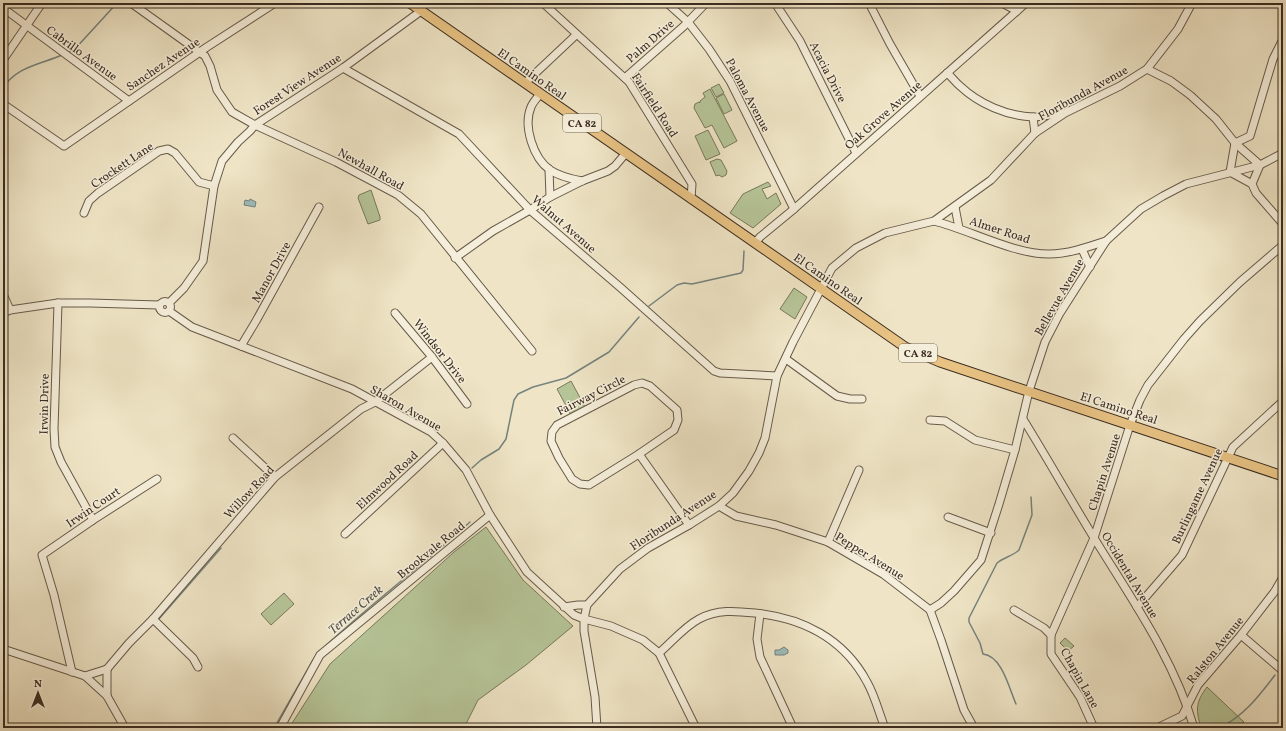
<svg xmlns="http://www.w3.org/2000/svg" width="1286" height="731" viewBox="0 0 1286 731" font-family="Vollkorn,serif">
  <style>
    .green { fill: #b6c598; stroke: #78785c }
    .water { fill: #9cbdbc; stroke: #75837e }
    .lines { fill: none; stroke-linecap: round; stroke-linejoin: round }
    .stream { stroke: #75837e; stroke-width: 1.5 }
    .minor-casing { stroke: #675a4a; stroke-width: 9 }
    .major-casing { stroke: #3a2c21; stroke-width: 11 }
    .minor { stroke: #f5eeda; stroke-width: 7 }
    .major { stroke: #e8c283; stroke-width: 9 }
    .labels { text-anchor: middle; stroke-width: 3; stroke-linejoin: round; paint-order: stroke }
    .shield { fill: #f5eeda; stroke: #726658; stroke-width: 1 }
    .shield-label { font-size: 11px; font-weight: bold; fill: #3a2c21 }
    .street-label { font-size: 12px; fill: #3a2c21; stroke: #f5eeda }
    .water-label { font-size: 13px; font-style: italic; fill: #525048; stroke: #f5eeda }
  </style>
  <rect width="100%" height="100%" fill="#efe5c6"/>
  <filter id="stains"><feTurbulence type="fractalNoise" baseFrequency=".005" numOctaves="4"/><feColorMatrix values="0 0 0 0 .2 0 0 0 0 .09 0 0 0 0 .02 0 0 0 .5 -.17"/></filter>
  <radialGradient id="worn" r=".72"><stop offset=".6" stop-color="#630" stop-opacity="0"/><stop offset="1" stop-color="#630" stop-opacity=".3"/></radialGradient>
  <g class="green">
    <path d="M719 84 724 93 716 97 711 88Z"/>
    <path d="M710 89 737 141 724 148 712 125 705 128 694 108 695 104 699 102 700 103V101L705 97 703 93Z"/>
    <path d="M724 94 732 110 724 114 716 98Z"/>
    <path d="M708 130 720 154 706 160 695 136Z"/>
    <path d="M717 159 721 160 727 171 726 175 722 177 719 175 716 176 710 162Z"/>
    <path d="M768 182 771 186 762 189 767 199 776 193 781 204 753 228 730 213 743 194Z"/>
    <path d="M371 190 380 217V220L368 224 358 198 359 195Z"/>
    <path d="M794 288 807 297 795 319 780 309Z"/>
    <path d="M571 381 585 407 571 415 557 389Z"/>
    <path d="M486 527 523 580 573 626 526 665 478 700 464 728H289L330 664 454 552Z"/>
    <path d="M284 593 294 604 271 625 261 614Z"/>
    <path d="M1065 638 1074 646 1068 651 1060 643Z"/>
    <path d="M1207 687 1244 722 1231 728H1201C1196 710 1195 703 1207 687Z"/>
  </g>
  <g class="water">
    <path d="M250 199 256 202 255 207 244 205 245 200 249 201Z"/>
    <path d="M784 647 788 650V653L784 655H775V650H779Z"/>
  </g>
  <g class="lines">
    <g class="stream">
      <path d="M67 53 74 50 117 3"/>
      <path d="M3 89C14 67 42 64 62 55"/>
      <path d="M649 306 677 285 684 283 692 284 741 273 743 270 744 251"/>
      <path d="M472 468 481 460 499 449 506 439 514 400 518 394 533 387 566 378 609 352 639 317"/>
      <path d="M158 620 221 548"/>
      <path d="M320 651C368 606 422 566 470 522"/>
      <path d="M1282 662 1283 661"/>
      <path d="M1016 704C1009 688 1002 656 983 654L980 643 969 622V618L997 563C1004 557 1013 556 1019 550L1032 515 1031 497"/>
      <path d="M274 728 313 660"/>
      <path d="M1219 728C1243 717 1259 696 1275 675"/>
    </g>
    <defs>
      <g id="minor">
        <path d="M131 3 205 56 210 66 217 90 232 112 255 125 336 162 398 195 421 214 532 351"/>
        <path d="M543 3 629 82 692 184 691 199"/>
        <path d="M667 3 688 22 709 49 730 81 794 209"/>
        <path d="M775 3 800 41 856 153"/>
        <path d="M869 3 890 44 920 96"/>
        <path d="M1002 3 1017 11"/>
        <path d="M3 8 129 101"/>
        <path d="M3 60 42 3"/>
        <path d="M343 68 459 134 530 210 621 288 714 371 720 373 777 376"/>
        <path d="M1147 69 1171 81 1190 95 1216 119 1235 143 1260 165 1252 184"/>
        <path d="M947 73C952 77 955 82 960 86 979 104 1007 116 1033 117 1042 117 1053 114 1063 113"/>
        <path d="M625 78 684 26 706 3"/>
        <path d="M525 83 576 35"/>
        <path d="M540 94C537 98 533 102 531 107 523 126 533 158 550 170 559 176 571 179 582 181"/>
        <path d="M3 104 64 146 207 47 275 3"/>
        <path d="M1033 117 1035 133"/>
        <path d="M1235 143 1250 136 1273 59 1283 39"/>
        <path d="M1235 143 1230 172 1252 184 1256 193 1283 224"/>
        <path d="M549 169 550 197"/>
        <path d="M955 207 959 228"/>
        <path d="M84 213 89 201 98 193 159 151 168 149 175 153 199 182 214 186"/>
        <path d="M934 221C970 230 1013 254 1049 254 1068 254 1088 247 1106 241"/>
        <path d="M755 243 760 237 794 209 1026 3"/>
        <path d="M1082 249 1090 267"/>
        <path d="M455 258 493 231 530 210 550 197 582 181 608 171 615 166 626 153"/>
        <path d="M3 294 10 310"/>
        <circle cx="165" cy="307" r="5.5"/>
        <path d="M58 303 54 429 55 447 61 462 93 520"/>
        <path d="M169 303 184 288 203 261 214 186 222 161 238 142 250 131 255 125 343 68 421 11"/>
        <path d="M169 311 192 327 352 389 431 432 443 443 466 470 490 515 527 572 574 615 584 619 611 626 643 640 659 653 696 728"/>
        <path d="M3 313 10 310 58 303H90L159 305"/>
        <path d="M395 313 432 357 467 404"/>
        <path d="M241 346 256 321 319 207"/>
        <path d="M786 359 837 396 850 399H862"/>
        <path d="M642 383 650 386 677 410 678 420 674 430 639 454 589 485 580 484 572 479 559 458 551 441 552 432 557 425 634 385Z"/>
        <path d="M1023 419C1049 461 1073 504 1099 546 1135 604 1175 662 1194 728"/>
        <path d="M930 420 945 421 975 440 1015 450"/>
        <path d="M233 438 275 477"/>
        <path d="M639 454 689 525"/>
        <path d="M719 506 736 516 776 525 828 542 883 574 930 610 941 640 964 710 974 728"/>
        <path d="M948 517 991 533"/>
        <path d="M345 534 443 443"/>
        <path d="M828 542 859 470"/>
        <path d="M564 607 578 605H587"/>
        <path d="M1137 607 1182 555 1233 447 1283 401"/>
        <path d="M930 610 941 603 954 591 981 560 999 504 1015 450 1029 391 1045 342 1060 313 1106 241 1141 209 1163 196 1186 184 1260 165 1283 153"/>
        <path d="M1014 610 1044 628 1051 635V654L1080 697 1094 728"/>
        <path d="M760 614 757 639 760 657 793 728"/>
        <path d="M153 619 193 658 198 667"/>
        <path d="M1051 635 1094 538 1130 425 1140 400 1148 385 1184 339 1200 321 1240 282 1283 245"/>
        <path d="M1241 635 1283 671"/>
        <path d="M3 649 85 676 107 696 125 728"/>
        <path d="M659 653C672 642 684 627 699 619 717 609 736 611 755 613 803 618 844 639 867 682 875 696 879 713 885 728"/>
        <path d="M72 672 54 595 42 555 93 520 157 479"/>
        <path d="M85 676 107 669 129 643 153 619 275 477 361 409 375 402 432 357"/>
        <path d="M107 696V669"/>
        <path d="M280 728 320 655 490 515"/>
        <path d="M597 728 595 697 584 631V619L587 605 620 569 648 548 689 525 719 506 733 493 749 471 759 453 765 438 777 376 793 342 832 268 856 248 885 233 934 221 991 180 1035 133 1065 113 1120 86 1147 69 1178 29 1192 3"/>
        <path d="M1157 728 1182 716 1198 685 1241 635 1275 591 1283 577"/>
      </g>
      <path id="major" d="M410 3 905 347 940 362 1283 476"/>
    </defs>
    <use href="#minor" class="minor-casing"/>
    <use href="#major" class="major-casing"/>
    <use href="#minor" class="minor"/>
    <use href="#major" class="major"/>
  </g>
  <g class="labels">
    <g class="shield">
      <rect x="563" y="114" width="38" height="18" rx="3"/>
      <rect x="899" y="344" width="38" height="18" rx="3"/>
    </g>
    <g class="shield-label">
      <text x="582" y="127">CA 82</text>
      <text x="918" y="357">CA 82</text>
    </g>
    <g class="street-label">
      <text transform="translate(650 41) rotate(-41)" y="4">Palm Drive</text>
      <text transform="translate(82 53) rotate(36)" y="4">Cabrillo Avenue</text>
      <text transform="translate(163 64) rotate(-34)" y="4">Sanchez Avenue</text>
      <text transform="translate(828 72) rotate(63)" y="4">Acacia Drive</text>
      <text transform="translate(532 74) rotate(35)" y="4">El Camino Real</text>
      <text transform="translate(297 84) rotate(-33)" y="4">Forest View Avenue</text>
      <text transform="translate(1083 93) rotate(-29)" y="4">Floribunda Avenue</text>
      <text transform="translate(748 95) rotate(62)" y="4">Paloma Avenue</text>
      <text transform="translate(655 105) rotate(57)" y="4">Fairfield Road</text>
      <text transform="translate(883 115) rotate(-41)" y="4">Oak Grove Avenue</text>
      <text transform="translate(122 165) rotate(-34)" y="4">Crockett Lane</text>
      <text transform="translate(371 169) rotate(29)" y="4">Newhall Road</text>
      <text transform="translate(564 224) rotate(41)" y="4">Walnut Avenue</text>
      <text transform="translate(1000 230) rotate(18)" y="4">Almer Road</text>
      <text transform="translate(271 272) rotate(-61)" y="4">Manor Drive</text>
      <text transform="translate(828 279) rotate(35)" y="4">El Camino Real</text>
      <text transform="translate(1059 297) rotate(-60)" y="4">Bellevue Avenue</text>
      <text transform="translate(440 351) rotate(52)" y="4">Windsor Drive</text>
      <text transform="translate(591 395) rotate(-27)" y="4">Fairway Circle</text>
      <text transform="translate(44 404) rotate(-89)" y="4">Irwin Drive</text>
      <text transform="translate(406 408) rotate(30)" y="4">Sharon Avenue</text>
      <text transform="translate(1119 408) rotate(18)" y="4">El Camino Real</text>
      <text transform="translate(1104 472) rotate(-72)" y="4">Chapin Avenue</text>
      <text transform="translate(387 480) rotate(-43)" y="4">Elmwood Road</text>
      <text transform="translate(249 492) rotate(-47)" y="4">Willow Road</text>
      <text transform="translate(1197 496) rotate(-65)" y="4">Burlingame Avenue</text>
      <text transform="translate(93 507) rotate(-34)" y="4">Irwin Court</text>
      <text transform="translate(673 520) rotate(-33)" y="4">Floribunda Avenue</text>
      <text transform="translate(431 550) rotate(-39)" y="4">Brookvale Road</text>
      <text transform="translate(870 556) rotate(32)" y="4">Pepper Avenue</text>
      <text transform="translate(1130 575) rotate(59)" y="4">Occidental Avenue</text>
      <text transform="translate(1215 650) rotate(-51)" y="4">Ralston Avenue</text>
      <text transform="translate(1080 678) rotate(61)" y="4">Chapin Lane</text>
    </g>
    <g class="water-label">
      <text transform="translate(355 609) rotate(-41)" y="5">Terrace Creek</text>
    </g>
  </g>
  <rect width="1286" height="731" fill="none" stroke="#efe5c6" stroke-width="16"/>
  <rect x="4" y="4" width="1278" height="723" fill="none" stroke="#3a2c21" stroke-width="2"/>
  <rect x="8" y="8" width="1270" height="715" fill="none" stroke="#3a2c21"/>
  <g transform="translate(38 693)" stroke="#f5eeda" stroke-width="3" paint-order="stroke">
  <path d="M0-3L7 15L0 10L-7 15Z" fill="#3a2c21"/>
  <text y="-6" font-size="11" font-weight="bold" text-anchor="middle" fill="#3a2c21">N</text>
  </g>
  <rect width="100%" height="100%" filter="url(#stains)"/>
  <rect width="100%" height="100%" fill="url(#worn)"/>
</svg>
